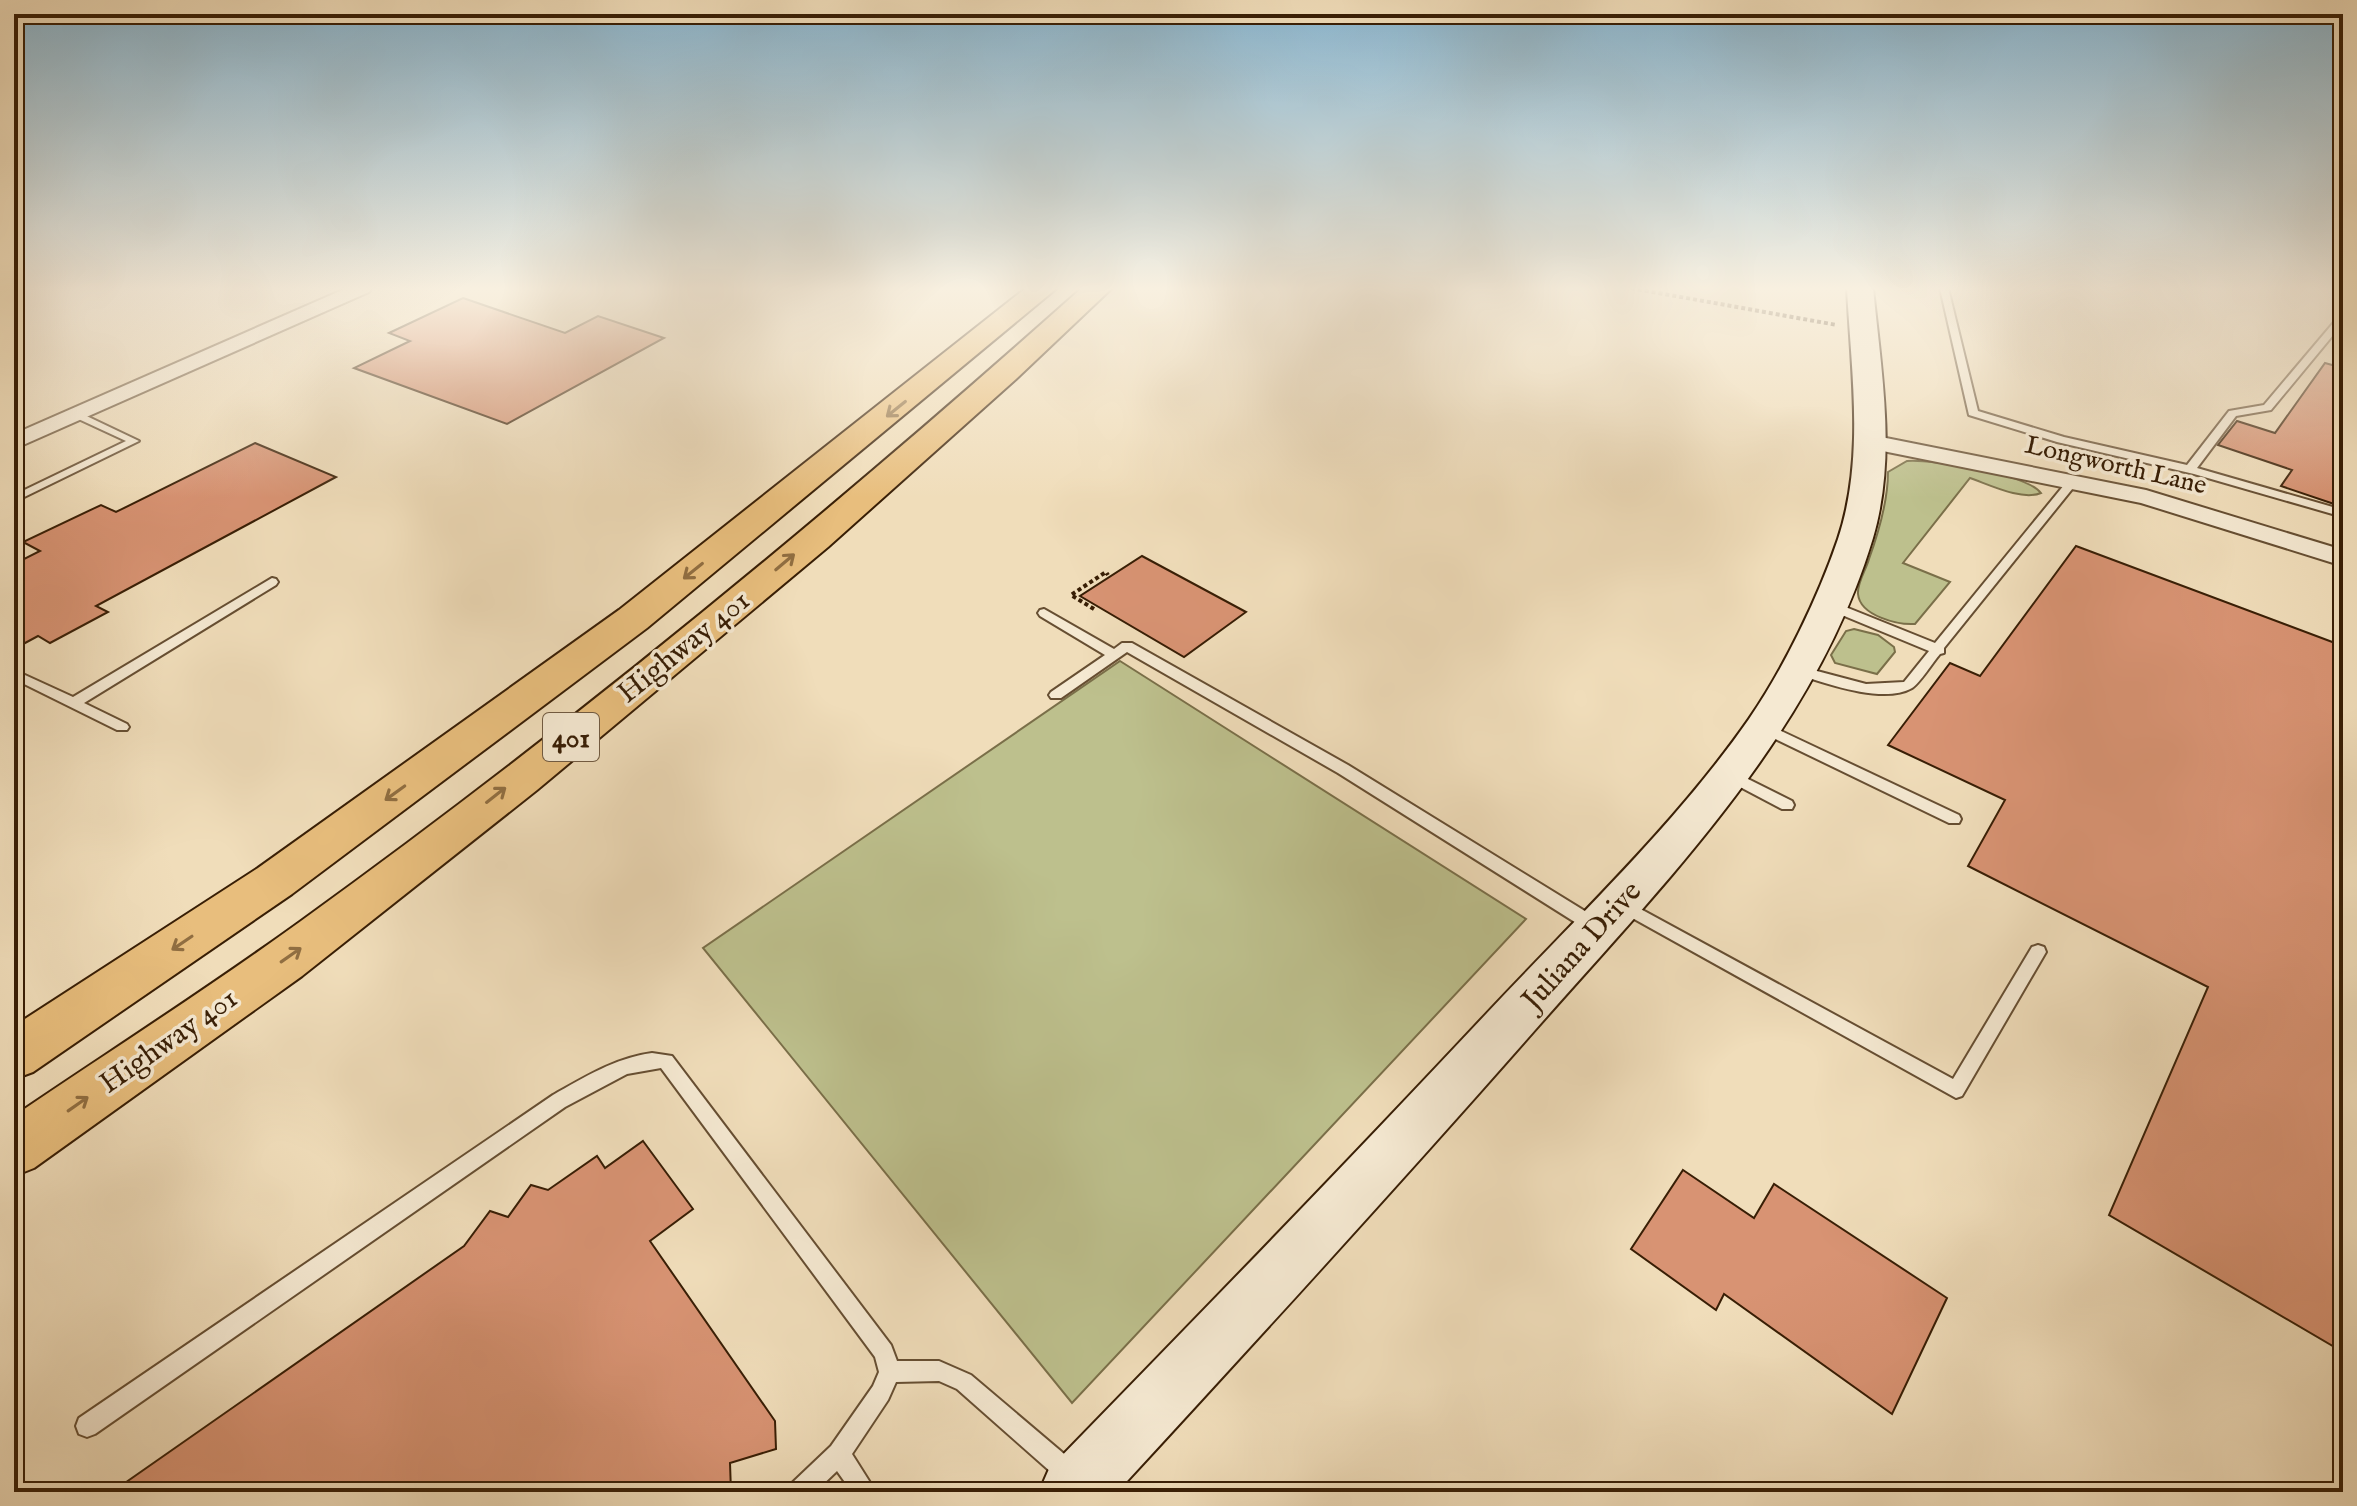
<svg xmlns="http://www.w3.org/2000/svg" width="2357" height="1506" viewBox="0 0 2357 1506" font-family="'IM FELL English',serif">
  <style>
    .green { fill: #bdc08d; stroke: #7a6f49; stroke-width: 2 }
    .building { fill: #d89373; stroke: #381e05; stroke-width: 2 }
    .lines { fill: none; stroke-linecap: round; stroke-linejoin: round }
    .lane-casing { stroke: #664e32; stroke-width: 4 }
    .street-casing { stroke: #664e32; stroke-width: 4 }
    .secondary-casing { stroke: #381e05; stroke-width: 4 }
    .highway-casing { stroke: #381e05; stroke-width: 4 }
    .path { stroke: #381e05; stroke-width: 4; stroke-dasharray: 4 3; stroke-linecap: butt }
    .lane { fill: #f5e9d2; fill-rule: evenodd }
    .street { fill: #f5e9d2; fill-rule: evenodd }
    .secondary { fill: #f5e9d2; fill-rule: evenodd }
    .highway { fill: #e8be7d; fill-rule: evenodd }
    .oneway { stroke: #906e41 }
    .labels { text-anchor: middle; stroke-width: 7; stroke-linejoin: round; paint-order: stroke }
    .far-street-label { font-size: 26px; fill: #381e05; stroke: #f5e9d2 }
    .shield { fill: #f5e9d2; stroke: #715b42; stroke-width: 2 }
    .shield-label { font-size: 28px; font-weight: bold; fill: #381e05 }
    .street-label { font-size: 30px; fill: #381e05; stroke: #f5e9d2 }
  </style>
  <rect width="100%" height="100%" fill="#f0ddba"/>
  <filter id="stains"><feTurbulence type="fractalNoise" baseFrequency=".0025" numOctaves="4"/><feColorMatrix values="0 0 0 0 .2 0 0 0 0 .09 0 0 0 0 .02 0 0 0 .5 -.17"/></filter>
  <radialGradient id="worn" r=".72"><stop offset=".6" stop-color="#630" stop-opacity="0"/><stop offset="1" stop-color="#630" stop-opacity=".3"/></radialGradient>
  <g class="green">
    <path d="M1907 461C1932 459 2026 474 2041 493 2022 501 1990 485 1970 478L1903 563 1950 582 1915 624C1898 625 1860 616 1858 594 1857 583 1866 570 1869 559 1878 534 1888 499 1888 472Z"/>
    <path d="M1854 629 1878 635 1894 647 1895 652 1877 674 1835 663 1831 655 1846 631Z"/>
    <path d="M1120 661 1526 919 1072 1403 703 948Z"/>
  </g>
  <g class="building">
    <path d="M463 298 565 333 598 316 664 338 507 424 354 368 410 341 389 333Z"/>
    <path d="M2325 363 2343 368V507L2281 486 2292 470 2218 445 2237 421 2275 433Z"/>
    <path d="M255 443 336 477 96 606 108 612 50 643 38 636 14 649V564L40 551 23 542 101 505 116 512Z"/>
    <path d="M2076 546 2343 646V1352L2109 1215 2208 987 1968 866 2005 800 1888 745 1950 663 1980 676Z"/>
    <path d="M1142 556 1246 612 1184 657 1080 596Z"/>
    <path d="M643 1141 693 1209 650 1241 775 1421 776 1449 730 1463 731 1492H112L464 1246 490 1211 508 1217 531 1185 548 1190 597 1156 605 1168Z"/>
    <path d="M1683 1170 1754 1218 1774 1184 1947 1298 1892 1414 1724 1294 1716 1310 1631 1249Z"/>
  </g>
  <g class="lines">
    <defs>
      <g id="lane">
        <path d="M1940 288H1948L1978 411 2064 437 2187 465 2229 411 2264 405 2340 315 2343 314V323L2271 410 2236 416 2197 468 2343 510V517L2194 474 2057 442 1969 415Z"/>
        <path d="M76 411 139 441 14 502V495L126 441 72 416 71 414Z"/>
        <path d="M2073 478 2079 481 2077 483 1944 648V653L1940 654C1933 662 1920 683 1912 688 1883 705 1822 682 1793 673L1791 670 1793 667 1798 666 1866 684 1904 682 1929 651 1825 608 1823 605 1825 602H1833L1935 643 2069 479Z"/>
        <path d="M272 578 276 579 278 582 276 585 84 703 127 724 129 727 127 730H117L14 679V670L73 697Z"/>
        <path d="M1044 609 1114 649 1122 643H1132L1348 765 1601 921 1603 926 1601 931 1595 932 1589 931 1338 773 1127 652 1061 698H1051L1049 695 1051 692 1105 655 1040 616 1038 613 1040 610Z"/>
        <path d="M1764 723 1959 815 1961 819 1959 823H1949L1759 731 1757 728 1759 725Z"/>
        <path d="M1730 770 1792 801 1794 805 1792 809H1782L1725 779 1723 775 1725 771Z"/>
        <path d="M1624 900 1953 1079 2032 947 2038 945 2044 947 2046 952 1962 1096 1956 1098 1618 910 1616 906 1618 902Z"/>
        <path d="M652 1053 672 1056 891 1345 897 1361H939L971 1375 1076 1464 1079 1472 1076 1480 1068 1483 1060 1480 957 1389 939 1381 896 1382 888 1400 852 1454 876 1492H852L837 1471 815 1492H788L791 1484 831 1446 873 1386 879 1372 875 1357 661 1068 627 1074 565 1107 95 1434 87 1437 79 1434 76 1426 79 1418 553 1095C585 1077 615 1058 652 1053Z"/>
      </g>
      <g id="street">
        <path d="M347 288H372L369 292 14 449V434Z"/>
        <path d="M1871 435 2146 490 2343 550V566L2141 503 1863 447 1860 442 1863 437Z"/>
      </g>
      <path id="secondary" d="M1847 288H1873C1881 371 1897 457 1873 538 1814 734 1666 881 1535 1030 1398 1186 1258 1339 1117 1492H1039L1049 1469C1196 1318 1343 1167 1487 1013 1574 920 1676 824 1749 719 1784 668 1818 598 1838 539 1865 458 1851 371 1847 288Z"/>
      <g id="highway">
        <path d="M1026 288H1057L647 628 292 894 33 1072 14 1079V1026L258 868 619 610Z"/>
        <path d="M1082 288H1112L1016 379 828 547 537 790 302 976 34 1168 14 1176V1116C110 1051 207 989 301 921 573 725 832 511 1082 288Z"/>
      </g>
    </defs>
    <use href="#lane" class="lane-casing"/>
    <use href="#street" class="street-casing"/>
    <use href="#secondary" class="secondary-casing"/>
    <use href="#highway" class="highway-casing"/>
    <g class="path">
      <path d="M1631 288 1837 325"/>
      <path d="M1094 609 1071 595 1106 572 1108 575"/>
    </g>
    <use href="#lane" class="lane"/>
    <use href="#street" class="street"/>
    <use href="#secondary" class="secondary"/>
    <use href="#highway" class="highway"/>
  </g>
  <defs><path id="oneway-shaft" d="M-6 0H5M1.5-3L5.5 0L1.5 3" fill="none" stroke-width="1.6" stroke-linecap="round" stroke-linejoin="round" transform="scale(2)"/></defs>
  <g class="oneway">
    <use href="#oneway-shaft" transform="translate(896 409) rotate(141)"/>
    <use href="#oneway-shaft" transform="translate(785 562) rotate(-40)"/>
    <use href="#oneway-shaft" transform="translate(693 571) rotate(141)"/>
    <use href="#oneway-shaft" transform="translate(395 793) rotate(144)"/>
    <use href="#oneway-shaft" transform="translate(496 795) rotate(-38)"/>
    <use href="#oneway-shaft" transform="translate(182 943) rotate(146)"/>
    <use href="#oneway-shaft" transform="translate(291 955) rotate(-35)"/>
    <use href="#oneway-shaft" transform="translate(78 1104) rotate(-35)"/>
  </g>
  <linearGradient id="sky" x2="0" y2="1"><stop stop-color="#89b7d2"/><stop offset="0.58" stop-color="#f8f0e0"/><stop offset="1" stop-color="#f8f0e0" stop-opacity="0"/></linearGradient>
  <rect width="2357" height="498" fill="url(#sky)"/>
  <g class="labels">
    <g class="far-street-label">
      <text transform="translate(2116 464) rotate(13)" y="9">Longworth Lane</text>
    </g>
    <rect class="shield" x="543" y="713" width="56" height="48" rx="6"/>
    <g class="shield-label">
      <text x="571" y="747">401</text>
    </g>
    <g class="street-label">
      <text transform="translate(683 646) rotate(-39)" y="10">Highway 401</text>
      <text transform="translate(1581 945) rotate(-48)" y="10">Juliana Drive</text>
      <text transform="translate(168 1040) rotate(-35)" y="10">Highway 401</text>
    </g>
  </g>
  <rect width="2357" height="1506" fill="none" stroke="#f0ddba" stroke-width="48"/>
  <rect x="16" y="16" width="2325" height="1474" fill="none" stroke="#381e05" stroke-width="4"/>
  <rect x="24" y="24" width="2309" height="1458" fill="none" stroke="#381e05" stroke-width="2"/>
  <rect width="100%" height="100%" filter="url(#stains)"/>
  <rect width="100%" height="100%" fill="url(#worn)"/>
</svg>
